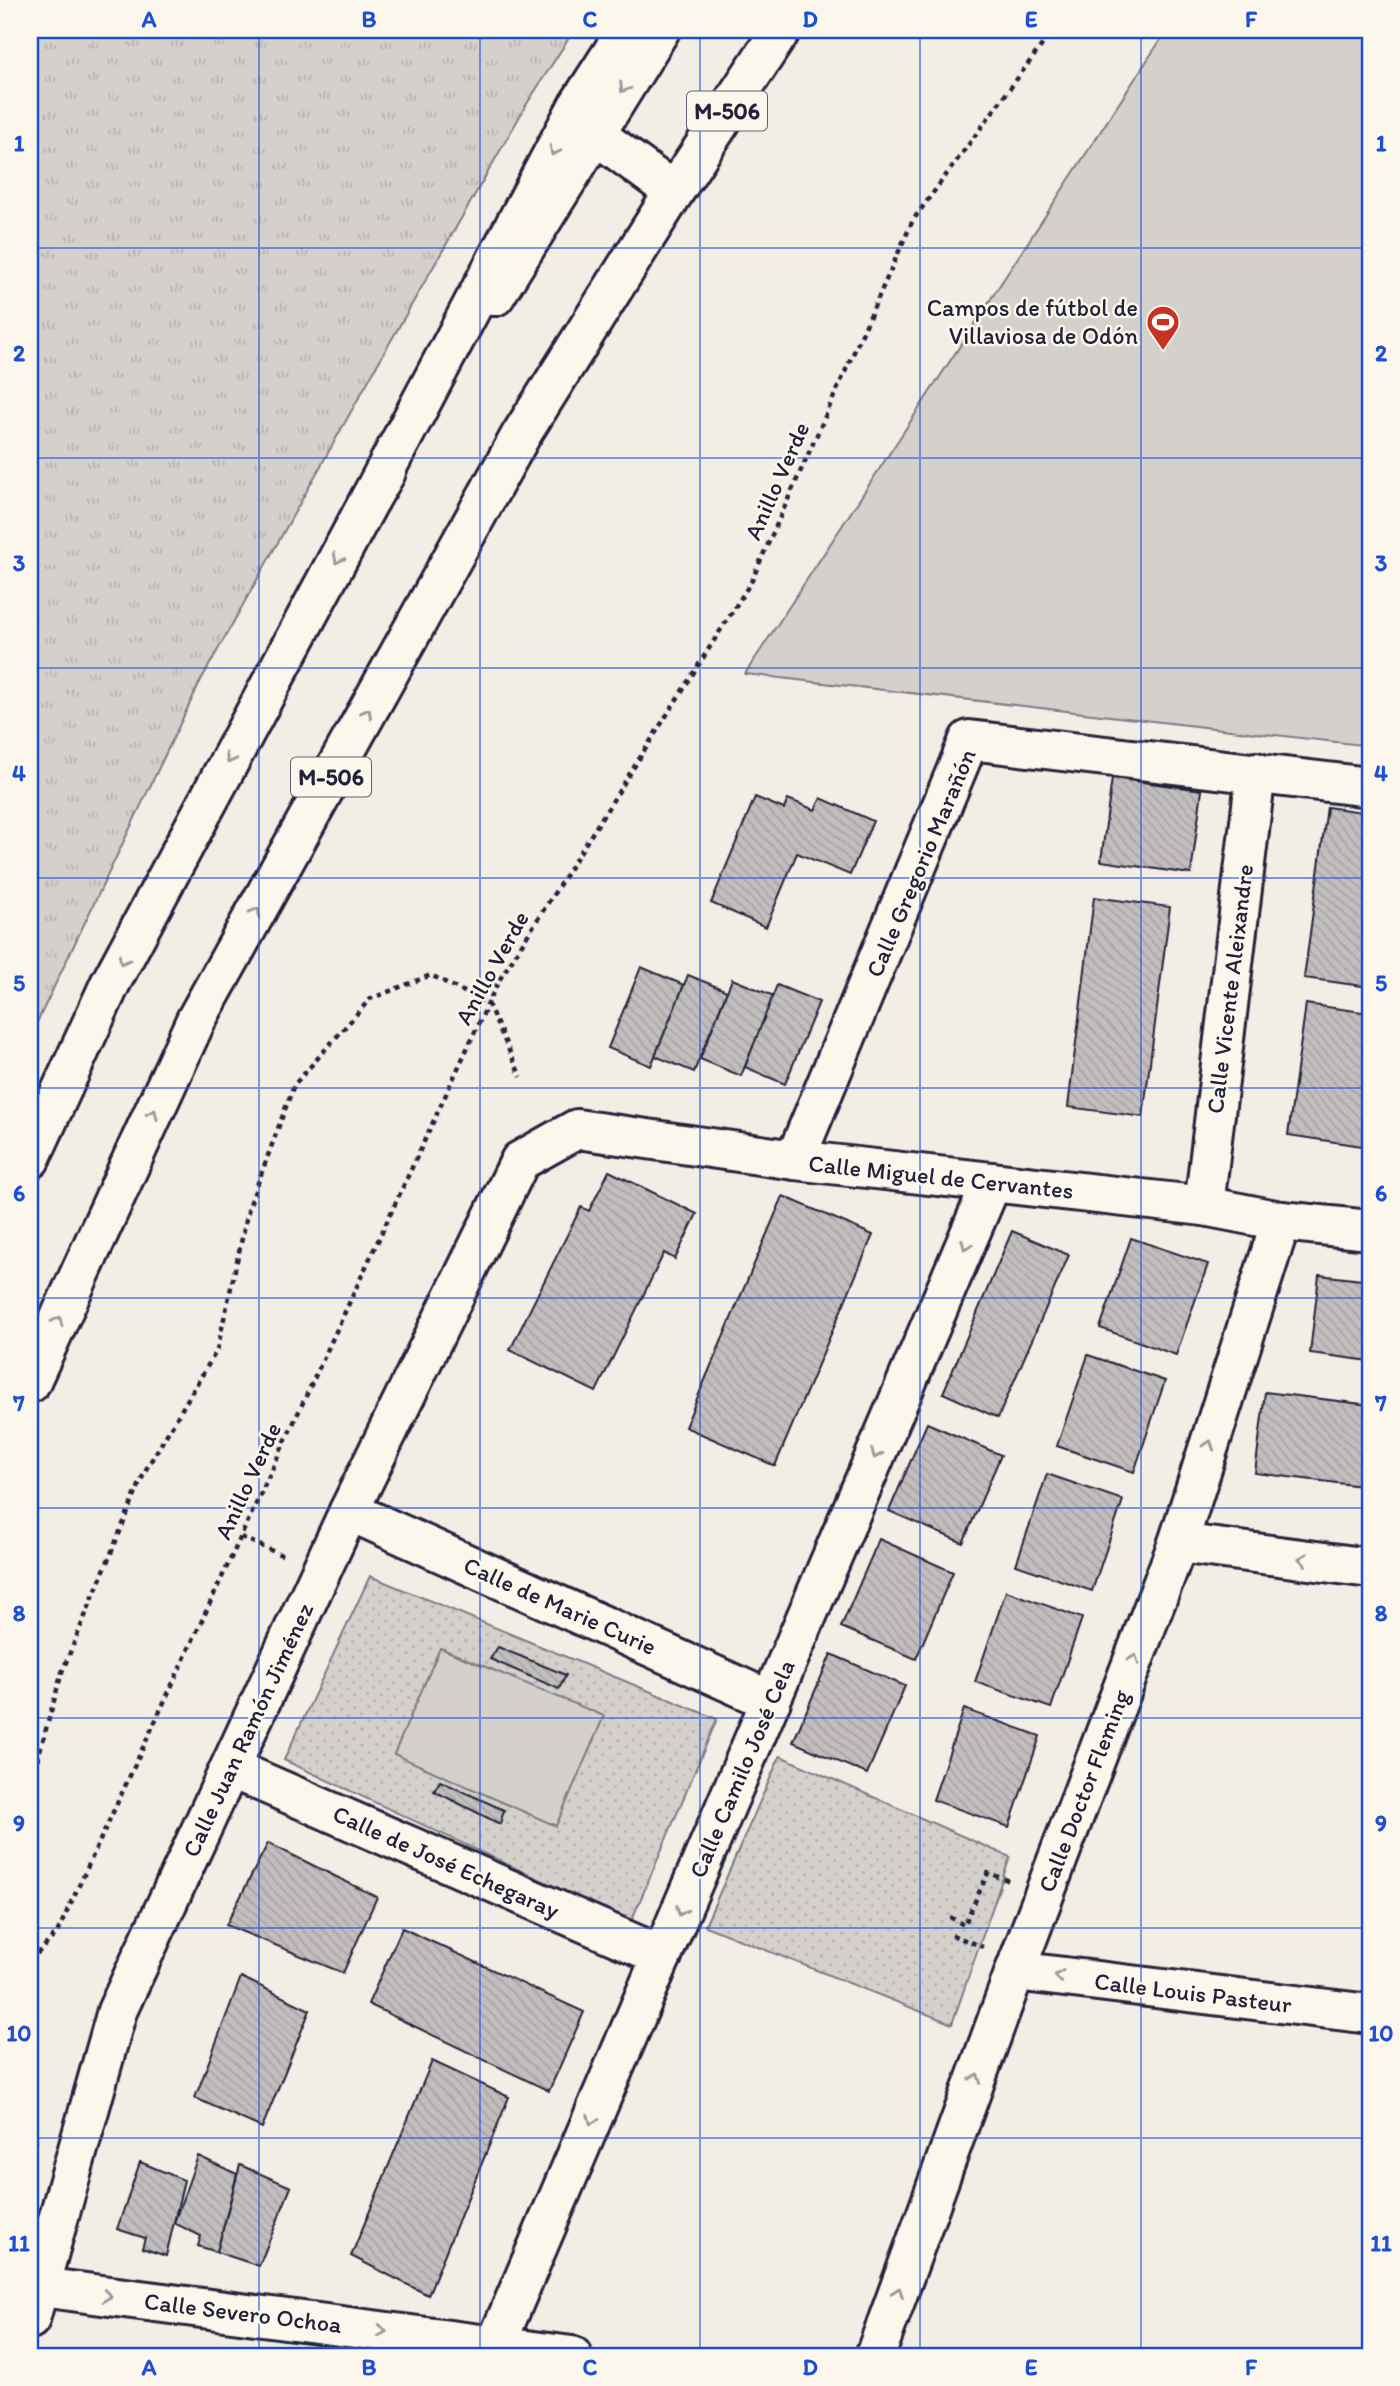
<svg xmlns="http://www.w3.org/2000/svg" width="1400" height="2386" viewBox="0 0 1400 2386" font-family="Itim,sans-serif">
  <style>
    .grass { fill: url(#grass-tufts); stroke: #7b7a84; stroke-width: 2 }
    .park { fill: url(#park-dots); stroke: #7b7a84; stroke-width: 2 }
    .pitch { fill: #d4d1cc; stroke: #7b7a84; stroke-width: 2 }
    .building { fill: url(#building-back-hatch); stroke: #22223b; stroke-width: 2 }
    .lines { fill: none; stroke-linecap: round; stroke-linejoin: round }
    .minor-casing { stroke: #22223b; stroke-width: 44 }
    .major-casing { stroke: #22223b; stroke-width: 44 }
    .highway-casing { stroke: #22223b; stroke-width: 44 }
    .path { stroke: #22223b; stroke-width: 4.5; stroke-dasharray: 5 5; stroke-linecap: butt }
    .minor { stroke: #fbf7ec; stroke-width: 38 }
    .major { stroke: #fbf7ec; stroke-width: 38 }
    .highway { stroke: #fbf7ec; stroke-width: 38 }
    .oneway { stroke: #99979c }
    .grid { fill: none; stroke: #1d4ed8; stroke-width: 2; stroke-opacity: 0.55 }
    .labels { text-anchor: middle; stroke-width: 5; stroke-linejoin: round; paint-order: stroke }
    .shield { fill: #fbf7ec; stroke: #636270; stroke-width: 2 }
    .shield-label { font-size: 23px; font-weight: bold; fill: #22223b }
    .poi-label { font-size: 24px; fill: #22223b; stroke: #fbf7ec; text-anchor: end }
    .street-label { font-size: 24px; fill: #22223b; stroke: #fbf7ec }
    .neatline { fill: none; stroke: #1d4ed8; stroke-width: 2.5 }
    .grid-label { font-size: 23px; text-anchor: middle; font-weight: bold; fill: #1d4ed8 }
  </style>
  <defs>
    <pattern id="grass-tufts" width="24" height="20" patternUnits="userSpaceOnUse" patternTransform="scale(1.75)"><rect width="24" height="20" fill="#d4d1cc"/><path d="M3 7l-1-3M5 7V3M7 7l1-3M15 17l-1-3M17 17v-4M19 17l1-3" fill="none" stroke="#b6b3b0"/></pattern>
    <pattern id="park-dots" width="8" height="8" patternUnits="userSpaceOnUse" patternTransform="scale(1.75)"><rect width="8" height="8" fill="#d4d1cc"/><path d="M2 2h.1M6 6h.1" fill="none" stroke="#b6b3b0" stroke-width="1.8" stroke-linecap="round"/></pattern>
    <pattern id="building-back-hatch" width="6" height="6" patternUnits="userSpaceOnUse" patternTransform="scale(1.75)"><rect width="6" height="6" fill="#c2bebe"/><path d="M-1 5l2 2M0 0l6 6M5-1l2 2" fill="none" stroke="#a6a3a4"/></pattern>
  </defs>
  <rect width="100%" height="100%" fill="#f2eee5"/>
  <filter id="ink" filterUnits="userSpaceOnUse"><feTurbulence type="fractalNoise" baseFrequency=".0143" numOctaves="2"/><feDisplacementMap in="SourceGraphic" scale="14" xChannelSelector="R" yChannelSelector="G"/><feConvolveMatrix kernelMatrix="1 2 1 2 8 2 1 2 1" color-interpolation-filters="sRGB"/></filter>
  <g filter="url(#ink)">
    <path class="grass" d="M30 30H574L528 102 381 358 201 680 30 1037Z"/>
    <g class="park">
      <path d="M370 1576 717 1719 631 1922 284 1760Z"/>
      <path d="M780 1756 1010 1857 952 2024 705 1926Z"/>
    </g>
    <g class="pitch">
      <path d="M1167 30H1370V746L745 674Z"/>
      <path d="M440 1648 604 1716 556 1826 394 1754Z"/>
    </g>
    <g class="building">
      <path d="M1112 778 1202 790 1191 874 1101 861Z"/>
      <path d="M755 797 784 809 788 799 815 810 821 798 873 821 850 875 797 853 766 927 711 903Z"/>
      <path d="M1327 807 1370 813V987L1304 978Z"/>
      <path d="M1094 897 1170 907 1143 1117 1068 1107Z"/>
      <path d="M641 967 684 985 651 1066 608 1048Z"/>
      <path d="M688 975 727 991 694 1072 655 1056Z"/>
      <path d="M732 979 774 996 741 1076 700 1059Z"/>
      <path d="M777 985 819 1002 785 1084 745 1067Z"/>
      <path d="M1306 1004 1370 1013V1089L1362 1146 1288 1135Z"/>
      <path d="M609 1171 697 1214 675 1259 664 1253 596 1392 510 1350 581 1207 589 1211Z"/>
      <path d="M783 1196 873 1235 775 1466 685 1427Z"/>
      <path d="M1012 1231 1069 1255 998 1418 943 1393Z"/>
      <path d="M1131 1238 1208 1264 1176 1355 1100 1328Z"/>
      <path d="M1319 1275 1370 1281V1361L1310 1353Z"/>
      <path d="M1088 1355 1165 1381 1134 1472 1057 1446Z"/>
      <path d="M1265 1392 1370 1405V1487L1255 1473Z"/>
      <path d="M927 1423 1001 1455 963 1543 889 1511Z"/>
      <path d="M1047 1474 1123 1500 1092 1591 1016 1565Z"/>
      <path d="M879 1539 953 1572 916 1659 841 1627Z"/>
      <path d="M1006 1591 1082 1618 1051 1708 975 1682Z"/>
      <path d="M498 1647 566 1675 559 1689 490 1659Z"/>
      <path d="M831 1654 905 1686 867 1774 793 1742Z"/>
      <path d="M964 1709 1040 1736 1009 1827 933 1800Z"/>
      <path d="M440 1781 504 1810 500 1824 434 1791Z"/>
      <path d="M268 1843 377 1897 343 1973 226 1925Z"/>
      <path d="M402 1928 584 2012 549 2091 368 2004Z"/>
      <path d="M241 1977 310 2010 262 2128 195 2098Z"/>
      <path d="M432 2061 509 2097 428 2295 351 2256Z"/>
      <path d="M198 2156 237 2174 217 2252 198 2246 201 2236 174 2223Z"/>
      <path d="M140 2162 184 2180 166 2256 142 2248 145 2238 117 2229Z"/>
      <path d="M240 2165 291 2187 259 2266 217 2252Z"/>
    </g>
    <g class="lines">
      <defs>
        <g id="minor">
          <path d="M595 134 674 192"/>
          <path d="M795 1160 969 740 1370 787"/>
          <path d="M1204 1206 1256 772"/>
          <path d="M349 1511 771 1701"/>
          <path d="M1178 1543 1370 1568"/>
          <path d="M230 1768 662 1956"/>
          <path d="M1015 1971 1370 2014"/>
          <path d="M40 2287 572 2356"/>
          <path d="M30 2319 117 2011 349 1511 520 1161 577 1129 795 1160 1204 1206 1281 1221 1370 1230"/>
          <path d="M491 2356 992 1182"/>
          <path d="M875 2356 1015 1971 1178 1543 1281 1221"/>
        </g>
        <g id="major">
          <path d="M495 296 660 30"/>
          <path d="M30 1159 110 984 370 499 386 472"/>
          <path d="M30 1383 196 1020 521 435 674 192 781 30"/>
        </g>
        <path id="highway" d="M370 499 578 106 627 30"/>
      </defs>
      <use href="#minor" class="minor-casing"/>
      <use href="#major" class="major-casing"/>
      <use href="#highway" class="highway-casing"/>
      <g class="path">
        <path d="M241 1537 286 1557"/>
        <path d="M30 1779 36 1765 62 1672 145 1471 217 1350 249 1207 294 1085 370 999 431 975 488 1004 521 1077"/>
        <path d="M950 1917 964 1925 988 1873 1010 1881"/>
        <path d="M952 1935 983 1947"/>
        <path d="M30 1961 57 1933 498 982 751 582 913 220 1053 30"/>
        <path d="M30 2129 37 2144"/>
      </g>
      <use href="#minor" class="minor"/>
      <use href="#major" class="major"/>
      <use href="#highway" class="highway"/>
    </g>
    <defs><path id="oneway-chevron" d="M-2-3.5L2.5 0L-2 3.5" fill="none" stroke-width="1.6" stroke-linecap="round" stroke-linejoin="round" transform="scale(1.75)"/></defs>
    <g class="oneway">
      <use href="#oneway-chevron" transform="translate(624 88) rotate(122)"/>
      <use href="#oneway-chevron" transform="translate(554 151) rotate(118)"/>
      <use href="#oneway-chevron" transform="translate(338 559) rotate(118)"/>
      <use href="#oneway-chevron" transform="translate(367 713) rotate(-61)"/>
      <use href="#oneway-chevron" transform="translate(230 759) rotate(118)"/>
      <use href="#oneway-chevron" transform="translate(256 912) rotate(-61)"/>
      <use href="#oneway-chevron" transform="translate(123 960) rotate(118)"/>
      <use href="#oneway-chevron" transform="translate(153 1114) rotate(-65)"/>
      <use href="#oneway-chevron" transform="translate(966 1245) rotate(113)"/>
      <use href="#oneway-chevron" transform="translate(58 1321) rotate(-65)"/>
      <use href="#oneway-chevron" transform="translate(1209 1445) rotate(-72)"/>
      <use href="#oneway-chevron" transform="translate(876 1454) rotate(113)"/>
      <use href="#oneway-chevron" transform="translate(1303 1559) rotate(-173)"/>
      <use href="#oneway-chevron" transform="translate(1134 1659) rotate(-69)"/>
      <use href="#oneway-chevron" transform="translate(681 1911) rotate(113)"/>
      <use href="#oneway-chevron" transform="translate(1059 1976) rotate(-173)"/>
      <use href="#oneway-chevron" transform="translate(976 2078) rotate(-70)"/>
      <use href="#oneway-chevron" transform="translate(592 2120) rotate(113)"/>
      <use href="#oneway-chevron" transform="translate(898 2292) rotate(-70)"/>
      <use href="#oneway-chevron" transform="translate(107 2296) rotate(7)"/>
      <use href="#oneway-chevron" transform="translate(382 2331) rotate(7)"/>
    </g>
  </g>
  <path class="grid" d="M259 30V2356M480 30V2356M700 30V2356M920 30V2356M1141 30V2356M30 248H1370M30 458H1370M30 668H1370M30 878H1370M30 1088H1370M30 1298H1370M30 1508H1370M30 1718H1370M30 1928H1370M30 2138H1370"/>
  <defs>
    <symbol id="stadium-pin" viewBox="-11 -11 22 30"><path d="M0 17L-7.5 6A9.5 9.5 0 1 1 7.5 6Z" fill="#c8321e" stroke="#fbf7ec"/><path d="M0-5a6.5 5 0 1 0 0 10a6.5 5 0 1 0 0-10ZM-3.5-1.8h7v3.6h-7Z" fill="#fff"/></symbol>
  </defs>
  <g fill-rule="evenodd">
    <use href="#stadium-pin" x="1144" y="303" width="38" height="52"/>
  </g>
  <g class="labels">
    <g class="shield">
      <rect x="687" y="91.5" width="80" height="39" rx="5"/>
      <rect x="291" y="757.5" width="80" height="39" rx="5"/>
    </g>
    <g class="shield-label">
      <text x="727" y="119">M-506</text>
      <text x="331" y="785">M-506</text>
    </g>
    <g class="poi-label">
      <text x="1138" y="316">Campos de fútbol de<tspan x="1138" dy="28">Villaviosa de Odón</tspan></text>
    </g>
    <g class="street-label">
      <text transform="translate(777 481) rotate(-66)" y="8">Anillo Verde</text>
      <text transform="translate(921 863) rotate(-67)" y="8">Calle Gregorio Marañón</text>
      <text transform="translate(492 968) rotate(-61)" y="8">Anillo Verde</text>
      <text transform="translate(1230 989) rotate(-83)" y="8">Calle Vicente Aleixandre</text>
      <text transform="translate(941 1177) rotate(6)" y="8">Calle Miguel de Cervantes</text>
      <text transform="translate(248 1481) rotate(-65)" y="8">Anillo Verde</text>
      <text transform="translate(560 1606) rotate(24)" y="8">Calle de Marie Curie</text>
      <text transform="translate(248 1730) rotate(-65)" y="8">Calle Juan Ramón Jiménez</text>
      <text transform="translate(742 1769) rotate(-67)" y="8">Calle Camilo José Cela</text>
      <text transform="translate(1084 1791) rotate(-69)" y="8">Calle Doctor Fleming</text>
      <text transform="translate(446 1862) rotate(24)" y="8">Calle de José Echegaray</text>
      <text transform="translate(1193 1993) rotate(7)" y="8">Calle Louis Pasteur</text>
      <text transform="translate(243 2313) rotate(7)" y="8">Calle Severo Ochoa</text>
    </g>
  </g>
  <rect width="1400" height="2386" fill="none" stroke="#fbf7ec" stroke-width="77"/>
  <rect x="38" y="38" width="1324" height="2310" class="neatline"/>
  <g class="grid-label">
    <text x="149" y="27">A</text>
    <text x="369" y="27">B</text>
    <text x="590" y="27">C</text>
    <text x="810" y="27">D</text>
    <text x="1031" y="27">E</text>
    <text x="1251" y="27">F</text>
    <text x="19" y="151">1</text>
    <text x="1381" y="151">1</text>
    <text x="19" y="361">2</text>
    <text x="1381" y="361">2</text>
    <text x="19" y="571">3</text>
    <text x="1381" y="571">3</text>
    <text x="19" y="781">4</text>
    <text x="1381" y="781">4</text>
    <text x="19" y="991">5</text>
    <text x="1381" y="991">5</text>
    <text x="19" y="1201">6</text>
    <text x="1381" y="1201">6</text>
    <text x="19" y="1411">7</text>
    <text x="1381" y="1411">7</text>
    <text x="19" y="1621">8</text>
    <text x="1381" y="1621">8</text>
    <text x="19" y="1831">9</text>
    <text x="1381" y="1831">9</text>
    <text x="19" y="2041">10</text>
    <text x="1381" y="2041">10</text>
    <text x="19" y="2251">11</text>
    <text x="1381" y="2251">11</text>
    <text x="149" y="2375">A</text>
    <text x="369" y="2375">B</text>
    <text x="590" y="2375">C</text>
    <text x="810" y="2375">D</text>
    <text x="1031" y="2375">E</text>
    <text x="1251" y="2375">F</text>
  </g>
</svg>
